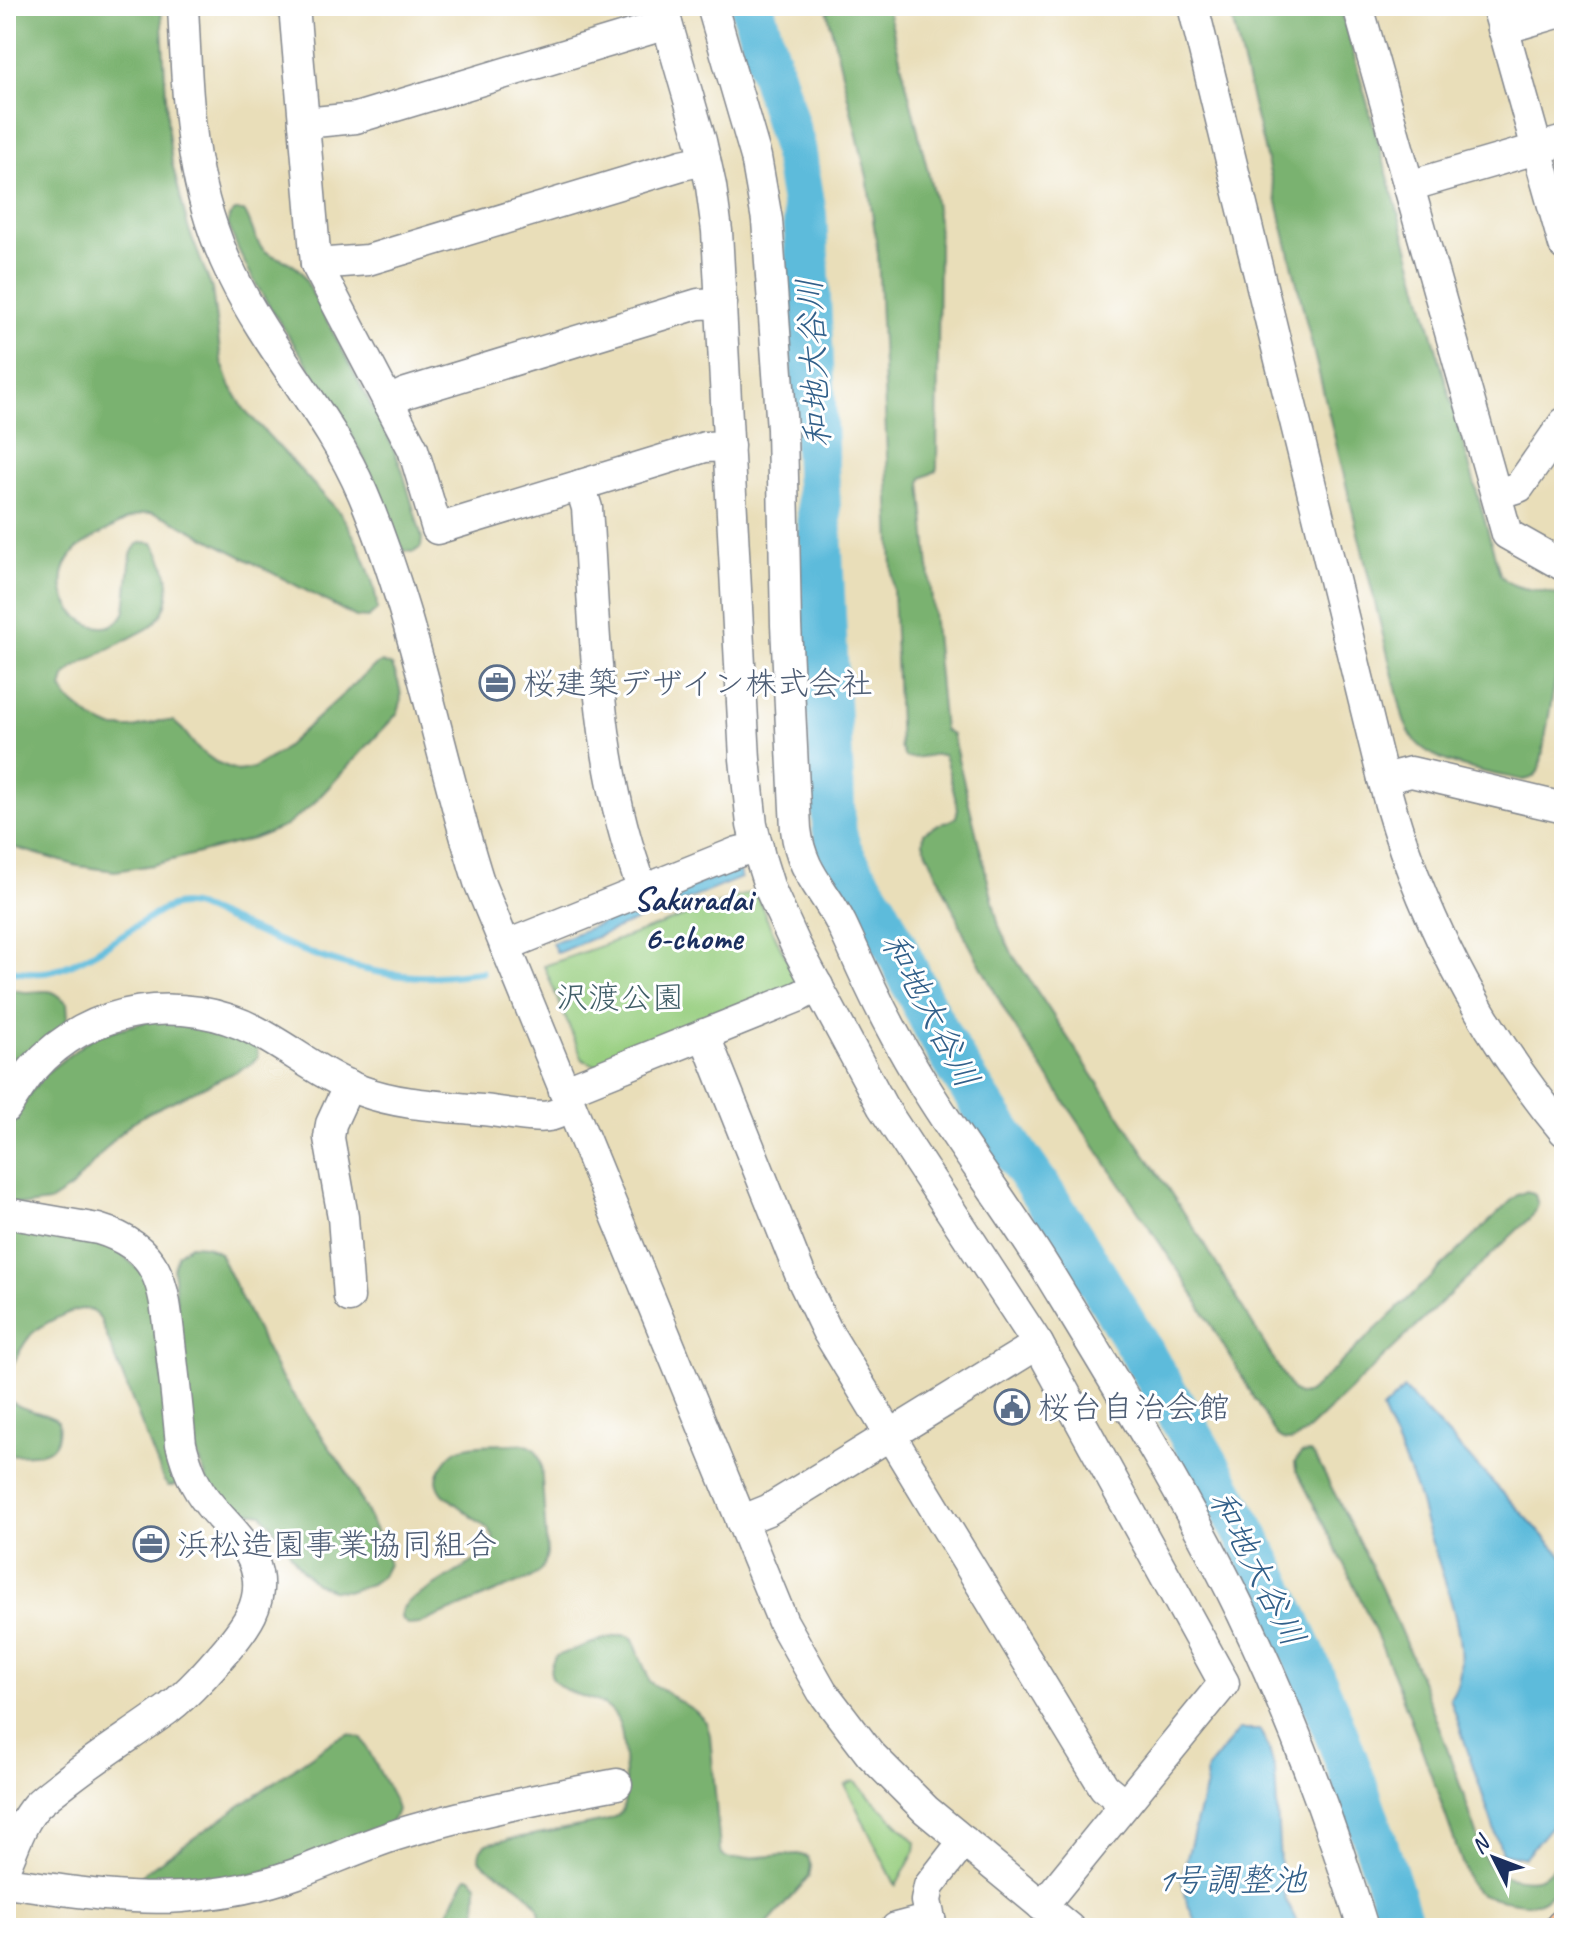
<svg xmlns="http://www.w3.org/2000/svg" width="1570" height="1934" viewBox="0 0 1570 1934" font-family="Caveat,'Klee One',sans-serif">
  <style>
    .green { fill: #99cf81; stroke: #5a7f70; stroke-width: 2 }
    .forest { fill: #7ab26f; stroke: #4a7066; stroke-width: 2 }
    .water { fill: #5dbbdb; stroke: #3c759c; stroke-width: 2 }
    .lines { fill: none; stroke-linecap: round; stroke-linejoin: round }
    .stream { stroke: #5dbbdb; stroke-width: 7 }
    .river { stroke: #5dbbdb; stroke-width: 44 }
    .minor-casing { stroke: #82868c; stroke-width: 33 }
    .major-casing { stroke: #82868c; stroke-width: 39 }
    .minor { stroke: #fff; stroke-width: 30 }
    .major { stroke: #fbbb8c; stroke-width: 36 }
    .labels { text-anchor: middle; stroke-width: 6; stroke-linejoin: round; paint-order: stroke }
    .service-label { font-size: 32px; fill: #4e5e75; stroke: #fff; text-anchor: start }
    .park-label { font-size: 32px; fill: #415f68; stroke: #fff }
    .water-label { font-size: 34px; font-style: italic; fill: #32608a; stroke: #fff }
    .neighbourhood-label { font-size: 34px; font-weight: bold; fill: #1b2f5e; stroke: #fff }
  </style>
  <rect width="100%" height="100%" fill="#fff"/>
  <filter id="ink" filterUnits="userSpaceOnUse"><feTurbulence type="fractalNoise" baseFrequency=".0125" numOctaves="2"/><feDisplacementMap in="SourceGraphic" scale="16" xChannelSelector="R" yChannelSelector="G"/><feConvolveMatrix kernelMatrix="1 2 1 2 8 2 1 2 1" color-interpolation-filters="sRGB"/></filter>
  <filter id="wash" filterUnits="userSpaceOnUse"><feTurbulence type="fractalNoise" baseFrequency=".006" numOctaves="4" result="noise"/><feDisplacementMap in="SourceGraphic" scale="32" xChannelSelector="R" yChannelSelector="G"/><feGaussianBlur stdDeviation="1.8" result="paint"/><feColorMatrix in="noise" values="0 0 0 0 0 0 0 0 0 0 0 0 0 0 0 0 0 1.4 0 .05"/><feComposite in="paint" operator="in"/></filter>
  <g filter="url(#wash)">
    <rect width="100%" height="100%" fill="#e9deb9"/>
    <g class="green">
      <path d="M755 891 770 926 796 977 793 986 597 1066 583 1060 544 966Z"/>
      <path d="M854 1781 916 1842 915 1851 896 1886 845 1785Z"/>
    </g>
    <g class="forest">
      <path d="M6 6H161L168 131 172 163 188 227 212 289 221 360 230 385 244 409 340 513C356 536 377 582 377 610L368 618 356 617 168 518C162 516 156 513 150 513 134 513 118 525 104 532 94 538 82 543 74 552 35 600 105 655 125 611L131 554C136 543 141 541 153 543 172 571 177 608 147 629L73 668 65 677 62 689 68 699 92 719 112 728H134L160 721H173L183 730 198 749 216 762 238 771 253 768 280 752 372 668 382 662 392 666C399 681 406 701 396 715L313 804 286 826 253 839 153 865 115 871 78 866 6 845Z"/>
      <path d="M826 6H887L934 196 938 221 939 245 937 467 936 471 922 478 921 482 944 730 952 734 999 926 1011 952 1202 1240 1292 1390C1299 1396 1302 1396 1310 1392L1517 1195 1527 1191 1535 1195 1538 1205 1534 1214 1313 1425C1301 1436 1290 1449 1276 1435L1186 1282 1010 1020 967 940 923 843 924 833C935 823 945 825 956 817L958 809 946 761 943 755C929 753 920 760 905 757L900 747 878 254 867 177Z"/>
      <path d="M1229 6H1340L1500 574C1515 595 1544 586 1564 598V628L1540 768C1536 776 1532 779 1523 780 1492 773 1431 765 1413 738 1409 733 1407 727 1404 721Z"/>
      <path d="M235 211H244C252 222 253 238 262 248 272 260 288 256 302 273L391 443 402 469 422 538 421 547 414 552 405 551 399 544C383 499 365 456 340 415 302 351 253 294 228 224L229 217Z"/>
      <path d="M6 989C13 990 21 992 28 992 49 992 50 986 67 1003L68 1018 60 1029 6 1089Z"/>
      <path d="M156 1019 220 1027 257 1047 258 1057 250 1065 150 1112 133 1122 118 1135 71 1188 49 1202 27 1205 6 1202V1128L42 1076 94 1036Z"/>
      <path d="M6 1224 109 1243 147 1277 179 1482 174 1486H168L164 1481 100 1319C96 1313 93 1309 86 1309 72 1308 38 1326 30 1336 19 1349 13 1365 6 1380Z"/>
      <path d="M190 1245 206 1246 219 1253 278 1373 348 1474 386 1551 388 1564 382 1576 371 1584 350 1591 332 1590 315 1583 302 1570 269 1522 262 1514 230 1509 209 1485 192 1442 173 1269 178 1254Z"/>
      <path d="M6 1396C18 1412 42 1410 58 1421 63 1460 34 1453 6 1455Z"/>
      <path d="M523 1444C535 1447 538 1452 541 1464L547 1554C545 1566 541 1572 530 1578L419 1624 408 1625 401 1618 402 1609 408 1602 484 1555 492 1548 494 1538 488 1529 443 1494C437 1486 435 1479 440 1470 444 1463 450 1454 457 1450 471 1442 506 1445 523 1444Z"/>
      <path d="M1311 1453 1317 1460C1353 1527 1386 1595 1415 1665 1441 1729 1464 1795 1486 1861 1489 1865 1491 1868 1495 1871 1504 1878 1529 1882 1540 1878 1550 1873 1557 1862 1564 1854V1880C1557 1887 1550 1898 1540 1902 1529 1906 1485 1898 1476 1891 1474 1889 1469 1883 1468 1880 1444 1811 1421 1742 1393 1674 1365 1604 1331 1537 1296 1470L1295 1462 1301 1454Z"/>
      <path d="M622 1635 629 1636 633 1639 650 1682 695 1711 706 1722 710 1735 720 1850C723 1856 726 1859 733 1859L798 1854 808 1857 811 1866 809 1877 764 1928H537C538 1924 540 1920 540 1915 539 1894 501 1876 485 1865L479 1859C479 1850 482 1846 490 1843L606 1821C613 1818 618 1817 622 1811 628 1800 624 1736 619 1723 617 1718 613 1712 608 1708 592 1694 567 1698 553 1679 548 1671 550 1664 556 1656L601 1640Z"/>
      <path d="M349 1734 362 1738 394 1799 397 1810 392 1822 292 1865 215 1884 140 1883 141 1877 145 1872 336 1739Z"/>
      <path d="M467 1877H471L477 1884 476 1928H440L464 1881Z"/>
    </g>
    <g class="water">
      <path d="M738 868 741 878 557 953 552 943Z"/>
      <path d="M1404 1389 1564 1557V1811L1524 1858 1502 1853 1450 1698C1479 1661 1441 1571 1428 1531 1423 1518 1421 1503 1416 1490 1406 1463 1393 1436 1382 1410Z"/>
      <path d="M1239 1730H1260L1269 1749 1275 1771 1281 1884 1286 1900 1300 1928H1199C1190 1911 1183 1896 1182 1877L1206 1785V1771Z"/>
    </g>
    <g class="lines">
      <g class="stream">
        <path d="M819 853 839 848"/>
        <path d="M6 970C23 973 40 975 56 970 91 959 130 929 162 910 175 904 184 903 198 907 266 935 333 970 408 976 433 978 457 975 482 972"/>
      </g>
      <path class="river" d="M752 6 794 148 805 215 834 826C837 859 864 885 879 914 904 962 924 1012 953 1059 994 1127 1043 1189 1084 1257 1152 1369 1222 1482 1279 1600 1329 1707 1369 1816 1403 1928"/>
    </g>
  </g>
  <g filter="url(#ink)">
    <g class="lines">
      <defs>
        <g id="minor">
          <path d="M183 6C188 104 188 186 233 277 270 353 330 416 363 494 416 619 438 753 479 882L783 1622 822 1691 870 1754 926 1810 1069 1928"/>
          <path d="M294 6 316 264 413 449 437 529 705 447 729 446"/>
          <path d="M662 6 701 141 711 186 717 231 745 759 752 825 760 857 770 889 796 946 882 1106 1038 1344 1224 1683 1042 1906"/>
          <path d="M712 6 756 157 767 220 782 429 786 625 796 829C801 872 823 888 841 923 851 944 860 965 870 986 885 1018 902 1049 920 1079 961 1147 1010 1209 1051 1277 1118 1387 1186 1497 1242 1613 1291 1715 1330 1820 1363 1928"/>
          <path d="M1193 6 1383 779C1416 907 1479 1029 1564 1131"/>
          <path d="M1358 6 1507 534 1564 566"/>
          <path d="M1497 6 1564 245"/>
          <path d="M1503 29 1564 11"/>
          <path d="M304 123 356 118 667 24"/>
          <path d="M1409 186 1564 141"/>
          <path d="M316 264 368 260 682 165 705 160"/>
          <path d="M388 402 406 393 698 304 722 303"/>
          <path d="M580 485 587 508C596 638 595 766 643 890"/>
          <path d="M1496 494 1519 487 1564 423"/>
          <path d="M1383 779 1411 772 1564 808"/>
          <path d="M505 946 738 852 758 847"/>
          <path d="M704 1034 802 1279 827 1331 1104 1787 1125 1804"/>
          <path d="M349 1085 331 1124 329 1138 343 1217 349 1297"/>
          <path d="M564 1091 800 996 818 986"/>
          <path d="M6 1108C15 1095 23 1080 34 1068 90 1005 183 993 256 1031 292 1050 324 1077 362 1091 400 1105 442 1106 482 1110 497 1111 536 1119 549 1116 556 1115 564 1110 571 1107"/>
          <path d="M6 1213 98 1229C165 1249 164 1291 171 1351 175 1382 178 1413 181 1444 187 1467 194 1486 209 1504 226 1526 251 1544 257 1573 263 1604 246 1626 227 1649 209 1670 190 1692 168 1709 135 1733 101 1754 69 1779 58 1788 46 1796 36 1806 21 1823 15 1845 6 1865"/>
          <path d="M741 1521 768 1510 1038 1344"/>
          <path d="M6 1882C64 1890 123 1901 182 1897 220 1894 259 1887 295 1874 333 1860 370 1842 409 1831 477 1811 548 1797 617 1784"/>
          <path d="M896 1928 930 1919"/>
          <path d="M932 1928 926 1901 929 1886 964 1841"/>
        </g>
        <path id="major" d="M1563 1928 1564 1927"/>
      </defs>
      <use href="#minor" class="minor-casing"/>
      <use href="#major" class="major-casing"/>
      <use href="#minor" class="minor"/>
      <use href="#major" class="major"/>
    </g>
  </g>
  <defs>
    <symbol id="office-ring" viewBox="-11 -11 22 22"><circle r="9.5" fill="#fff" stroke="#5c6f8a" stroke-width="1.5"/><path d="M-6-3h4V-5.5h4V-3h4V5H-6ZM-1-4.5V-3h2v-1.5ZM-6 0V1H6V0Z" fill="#5c6f8a"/></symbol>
    <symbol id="civic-ring" viewBox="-11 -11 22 22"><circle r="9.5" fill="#fff" stroke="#5c6f8a" stroke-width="1.5"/><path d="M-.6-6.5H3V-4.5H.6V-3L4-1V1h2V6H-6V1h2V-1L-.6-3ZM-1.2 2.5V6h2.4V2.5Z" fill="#5c6f8a"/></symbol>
  </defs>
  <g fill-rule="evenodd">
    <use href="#office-ring" x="477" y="663" width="40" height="40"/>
    <use href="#civic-ring" x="992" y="1387" width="40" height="40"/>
    <use href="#office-ring" x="131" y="1524" width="40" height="40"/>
  </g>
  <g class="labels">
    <g class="service-label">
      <text x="523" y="694">桜建築デザイン株式会社</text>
      <text x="1038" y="1418">桜台自治会館</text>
      <text x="177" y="1555">浜松造園事業協同組合</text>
    </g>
    <g class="park-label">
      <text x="620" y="1008">沢渡公園</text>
    </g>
    <g class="water-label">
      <text transform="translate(813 363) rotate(-93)" y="12">和地大谷川</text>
      <text transform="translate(931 1010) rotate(62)" y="12">和地大谷川</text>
      <text transform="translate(1258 1568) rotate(63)" y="12">和地大谷川</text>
      <text x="1231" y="1891">1号調整池</text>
    </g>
    <g class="neighbourhood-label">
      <text x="693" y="910">Sakuradai<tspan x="693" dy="39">6-chome</tspan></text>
    </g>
  </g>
  <rect width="1570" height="1934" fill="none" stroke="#fff" stroke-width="32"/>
  <g transform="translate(1494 1858) rotate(312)" stroke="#ffffff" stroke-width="6" paint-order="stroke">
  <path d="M0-6L14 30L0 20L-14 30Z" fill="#1b2f5e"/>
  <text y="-12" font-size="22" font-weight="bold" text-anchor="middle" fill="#1b2f5e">N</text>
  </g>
</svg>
